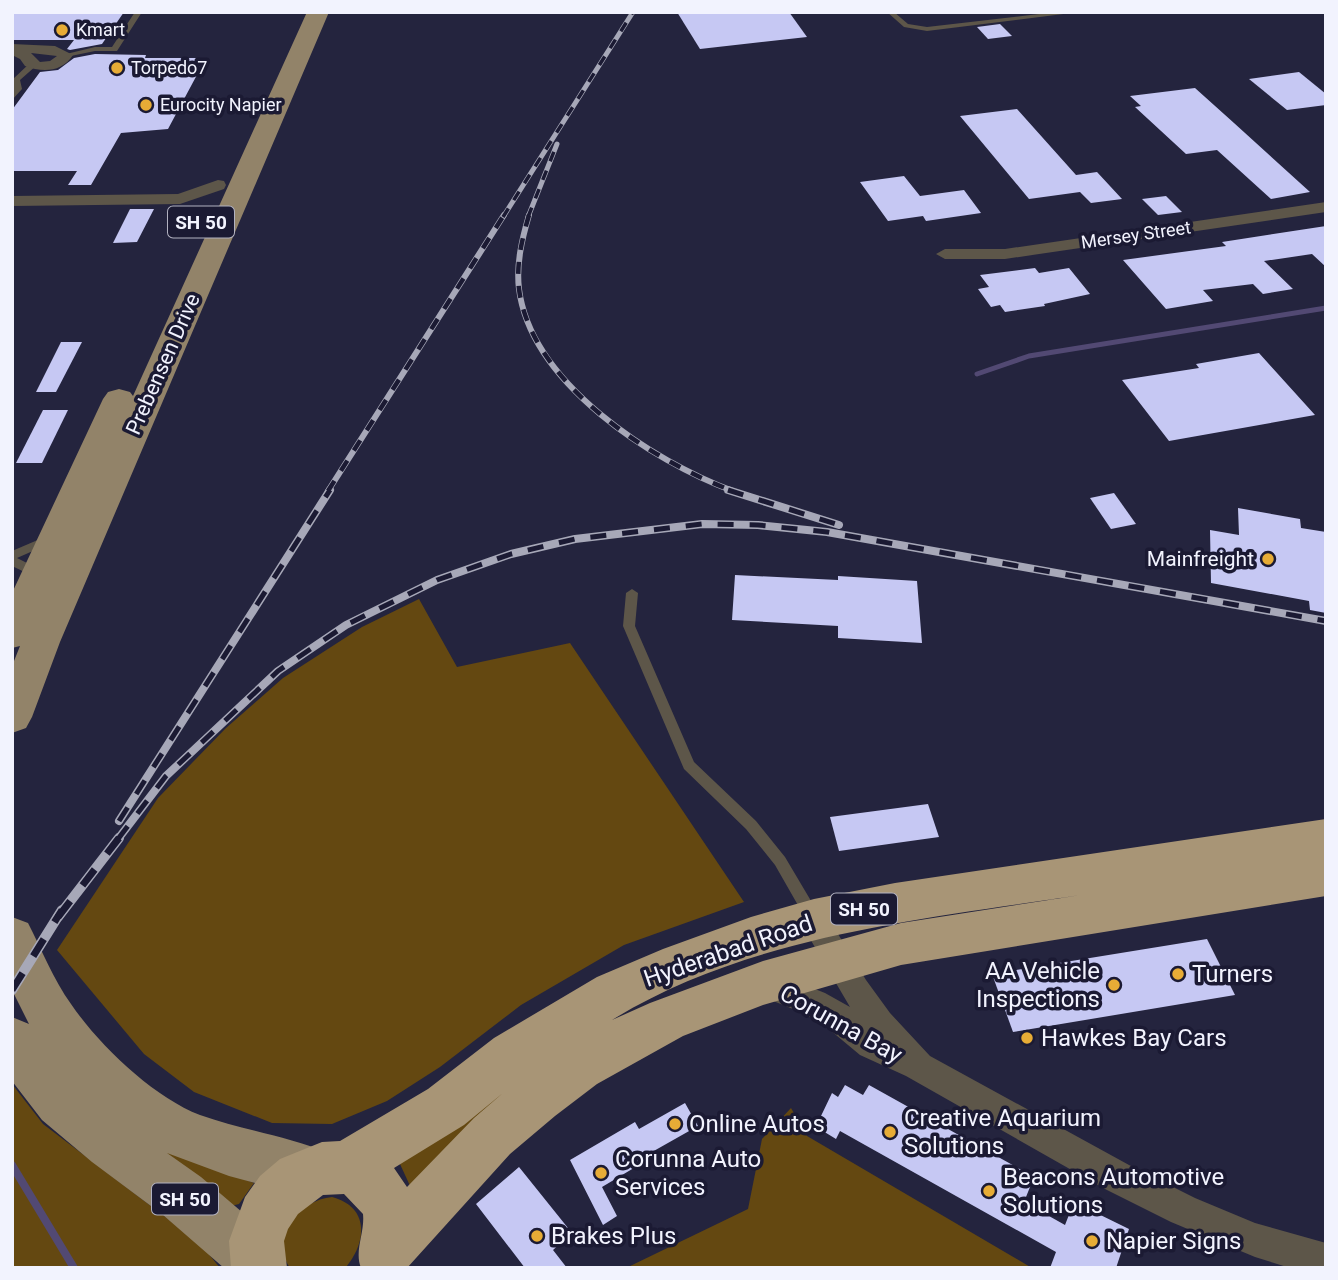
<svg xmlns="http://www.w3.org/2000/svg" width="1338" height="1280" viewBox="0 0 1338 1280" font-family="Roboto,sans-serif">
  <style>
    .green { fill: #644811 }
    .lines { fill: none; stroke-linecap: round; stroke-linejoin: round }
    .stream-far1 { stroke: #524973; stroke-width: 5 }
    .stream { stroke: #524973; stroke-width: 8 }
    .building { fill: #c6c8f3 }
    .lane { fill: #5d5649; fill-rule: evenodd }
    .street { fill: #5d5649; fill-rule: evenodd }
    .primary { fill: #928369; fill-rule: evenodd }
    .highway { fill: #a89576; fill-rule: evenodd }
    .rail-far3-casing { stroke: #a7a8b8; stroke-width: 5 }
    .rail-far2-casing { stroke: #a7a8b8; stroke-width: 6 }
    .rail-far1-casing { stroke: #a7a8b8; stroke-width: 8 }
    .rail-casing { stroke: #a7a8b8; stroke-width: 10 }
    .rail-far3 { stroke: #1b1a33; stroke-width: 3.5; stroke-dasharray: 10; stroke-linecap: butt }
    .rail-far2 { stroke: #1b1a33; stroke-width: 4.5; stroke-dasharray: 12; stroke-linecap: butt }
    .rail-far1 { stroke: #1b1a33; stroke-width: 5; stroke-dasharray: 16; stroke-linecap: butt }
    .rail { stroke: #1b1a33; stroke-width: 7; stroke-dasharray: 20; stroke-linecap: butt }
    .poi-dot { fill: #e7ac36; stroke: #1b1a33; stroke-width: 2.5 }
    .labels { text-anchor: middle; stroke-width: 7; stroke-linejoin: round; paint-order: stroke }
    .far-poi-label { font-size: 18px; fill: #f2f3fe; stroke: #1b1a33; text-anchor: start }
    .far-street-label { font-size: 18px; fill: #f2f3fe; stroke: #1b1a33 }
    .shield { fill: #1b1a33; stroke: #b2b2c1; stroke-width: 2 }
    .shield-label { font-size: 19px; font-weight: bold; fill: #f2f3fe }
    .street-label { font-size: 21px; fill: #f2f3fe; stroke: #1b1a33 }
    .poi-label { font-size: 21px; fill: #f2f3fe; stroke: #1b1a33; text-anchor: end }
    .near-street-label { font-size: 24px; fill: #f2f3fe; stroke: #1b1a33 }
    .near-poi-label { font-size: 24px; fill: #f2f3fe; stroke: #1b1a33; text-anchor: start }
  </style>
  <rect width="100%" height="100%" fill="#24243e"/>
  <g class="green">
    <path d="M419 599 457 667 570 643 744 902 624 945 521 1005 440 1067 387 1101 332 1124 272 1123 194 1092 144 1054 57 950 158 798 226 728 283 678 362 627Z"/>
    <path d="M572 1047 411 1188 400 1164 406 1153Z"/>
    <path d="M12 1084 43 1124 168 1219 207 1252 220 1268H14Z"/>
    <path d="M791 1108 807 1136 1032 1268H626L748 1209 762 1139Z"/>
    <path d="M160 1149 254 1183 239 1204 227 1207Z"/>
    <path d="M332 1197C370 1207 367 1243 345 1268H290C268 1236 300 1200 332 1197Z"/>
  </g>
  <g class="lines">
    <path class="stream-far1" d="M977 374 1029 356 1326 308"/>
    <path class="stream" d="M12 1165 74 1268"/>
  </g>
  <g class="building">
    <path d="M12 12H124L102 44 70 50 67 49 74 40H12Z"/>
    <path d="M677 12H789L807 37 700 49Z"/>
    <path d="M1000 24 1012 36 988 39 977 27Z"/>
    <path d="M95 54 146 55 145 58H206L168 129 121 133 91 185H68L77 171H12V110L40 72 58 70 74 58Z"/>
    <path d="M1299 72 1326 94V105L1287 110 1249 79Z"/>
    <path d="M1195 88 1234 123 1310 192 1271 199 1217 150 1186 154 1135 107 1141 106 1130 96Z"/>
    <path d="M1017 109 1076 175 1097 172 1122 199 1091 203 1080 192 1029 199 960 116Z"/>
    <path d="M904 176 920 196 964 190 981 213 926 221 923 216 888 221 860 182Z"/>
    <path d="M1166 196 1182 212 1158 215 1142 199Z"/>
    <path d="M130 209H154L137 242 113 243Z"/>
    <path d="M1326 226V267L1312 254 1264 261 1293 289 1263 294 1253 284 1203 290 1213 301 1166 309 1123 260 1226 246 1222 242Z"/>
    <path d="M1035 268 1039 273 1069 268 1090 294 1044 304 1045 306 1005 312 1000 305 991 307 978 289 989 287 980 275Z"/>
    <path d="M61 342H82L56 392H36Z"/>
    <path d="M1259 353 1315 415 1169 441 1122 380 1199 368 1196 364Z"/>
    <path d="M43 410H68L42 463H16Z"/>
    <path d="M1114 493 1136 524 1111 529 1090 498Z"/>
    <path d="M1238 508 1300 519 1301 528 1326 532V613L1310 610 1309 601 1211 583 1210 530 1239 535Z"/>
    <path d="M735 575 838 580V576L917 581 922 643 838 638V626L732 620Z"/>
    <path d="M928 804 939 837 839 851 830 817Z"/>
    <path d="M1207 939 1235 995 1013 1032 992 974Z"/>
    <path d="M845 1085 863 1095 869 1085 1034 1177 1024 1202 1065 1225 1074 1202 1129 1229 1116 1268H1050L1056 1252 840 1131 836 1139 818 1128 824 1118 821 1116 832 1093 838 1097Z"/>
    <path d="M685 1103 698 1126 652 1152 654 1156 602 1187 617 1216 603 1225 570 1160 635 1122 639 1129Z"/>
    <path d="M519 1167 572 1233 553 1250 567 1268H525L476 1204Z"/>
  </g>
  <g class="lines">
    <g class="lane">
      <path d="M135 12H142L117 51H95L66 57 62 55 95 47H112Z"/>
      <path d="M887 12H894L908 24 927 27 1056 12H1079L927 31 904 27Z"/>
      <path d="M30 63 37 65 20 80 22 89 12 100 14 89 12 80Z"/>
      <path d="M47 536 51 537 53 540 51 543 17 558 43 571 45 574 43 577H35L12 566V551Z"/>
      <path d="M632 589 638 593 635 626 694 762 756 821 785 857 817 911 819 916 817 921 812 923 807 921 775 865 746 829 684 769 623 626 626 593Z"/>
    </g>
    <g class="street">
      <path d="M12 44 55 46 73 55C62 72 43 73 25 66L20 59 12 55ZM31 53 57 56 50 61 40 62Z"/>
      <path d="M218 180 224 181 226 185 224 189 180 204 12 206V196L178 194Z"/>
      <path d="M1326 202V212L1005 259H945L936 254 945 249H1005Z"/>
      <path d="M814 907 824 911 866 980 890 1013 930 1056 1129 1165 1195 1198 1255 1223 1326 1243V1268H1290L1255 1257 1171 1222 1105 1189 906 1076 860 1055 824 1025 803 1013 756 994 752 984 756 974 767 970 825 993 850 1007 799 920 804 911Z"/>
    </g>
    <g class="primary">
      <path d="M307 12H329L60 642 32 717 26 728 12 733V666L20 646 12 648V593L103 399 108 392 119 389 130 392 133 396Z"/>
      <path d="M12 917 28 923C42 950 53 979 71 1004 99 1045 153 1097 200 1115 242 1130 287 1136 329 1153L336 1172 329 1191 310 1198 229 1176 167 1153 201 1177 276 1241 285 1260 281 1268H224L163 1215 92 1162 42 1120 12 1081V1017L29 1024 12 990Z"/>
    </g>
    <path class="highway" d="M1326 819V896L901 965 763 1005 683 1036 597 1084 555 1116 510 1154 407 1268H361C354 1251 365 1233 363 1214L344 1194 323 1195 298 1214 288 1229 284 1241 287 1268H231L229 1241 245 1197 260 1176 280 1159 322 1142 340 1141 428 1089 494 1038 597 977 663 949 751 917 814 899 895 883ZM1081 895 901 923 763 961 650 1003 612 1020C750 935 925 919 1081 895ZM503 1093 474 1118 407 1187 394 1168 464 1125Z"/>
    <defs>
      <g id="rail-far3">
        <path d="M503 217 633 12"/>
        <path d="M528 217 557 144"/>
      </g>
      <g id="rail-far2">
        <path d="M529 215C522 239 516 264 519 289 531 383 652 461 733 491"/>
        <path d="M328 491 504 215"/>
      </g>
      <g id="rail-far1">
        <path d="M728 490 839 525"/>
        <path d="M119 821 330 490"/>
        <path d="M118 839 166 776 278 671 346 625 437 580 511 554 575 539 702 524 758 525 827 532 1326 621"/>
      </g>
      <g id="rail">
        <path d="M58 917 119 838"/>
        <path d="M12 990 62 910"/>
      </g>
    </defs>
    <use href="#rail-far3" class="rail-far3-casing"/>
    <use href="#rail-far2" class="rail-far2-casing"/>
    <use href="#rail-far1" class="rail-far1-casing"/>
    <use href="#rail" class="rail-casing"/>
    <use href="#rail-far3" class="rail-far3"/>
    <use href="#rail-far2" class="rail-far2"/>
    <use href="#rail-far1" class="rail-far1"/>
    <use href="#rail" class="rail"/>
  </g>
  <g class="poi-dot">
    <circle cx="62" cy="30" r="7"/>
    <circle cx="117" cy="68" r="7"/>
    <circle cx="146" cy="105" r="7"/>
    <circle cx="1268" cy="559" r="7"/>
    <circle cx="1178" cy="974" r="7"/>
    <circle cx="1114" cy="985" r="7"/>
    <circle cx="1027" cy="1038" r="7"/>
    <circle cx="675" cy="1124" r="7"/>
    <circle cx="890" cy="1132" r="7"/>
    <circle cx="601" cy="1173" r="7"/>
    <circle cx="989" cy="1191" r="7"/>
    <circle cx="537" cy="1236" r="7"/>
    <circle cx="1092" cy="1241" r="7"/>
  </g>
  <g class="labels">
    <g class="far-poi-label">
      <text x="76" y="36">Kmart</text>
      <text x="131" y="74">Torpedo7</text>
      <text x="160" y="111">Eurocity Napier</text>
    </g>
    <g class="far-street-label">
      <text transform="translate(1136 235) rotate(-8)" y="6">Mersey Street</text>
    </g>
    <g class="shield">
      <rect x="168" y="206.5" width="66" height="31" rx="5"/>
      <rect x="831" y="893.5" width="66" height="31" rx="5"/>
      <rect x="152" y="1183.5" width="66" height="31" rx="5"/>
    </g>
    <g class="shield-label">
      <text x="201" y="229">SH 50</text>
      <text x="864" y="916">SH 50</text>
      <text x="185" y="1206">SH 50</text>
    </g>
    <g class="street-label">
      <text transform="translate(163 364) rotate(-66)" y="7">Prebensen Drive</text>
    </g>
    <g class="poi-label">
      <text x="1254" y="566">Mainfreight</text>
    </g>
    <g class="near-street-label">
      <text transform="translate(728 951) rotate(-19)" y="8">Hyderabad Road</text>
      <text transform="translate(841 1024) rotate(29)" y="8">Corunna Bay</text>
    </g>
    <g class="near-poi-label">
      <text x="1100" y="979" text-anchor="end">AA Vehicle<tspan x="1100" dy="28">Inspections</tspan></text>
      <text x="1192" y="982">Turners</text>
      <text x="1041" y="1046">Hawkes Bay Cars</text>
      <text x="904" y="1126">Creative Aquarium<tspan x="904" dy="28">Solutions</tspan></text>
      <text x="689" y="1132">Online Autos</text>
      <text x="615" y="1167">Corunna Auto<tspan x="615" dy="28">Services</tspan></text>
      <text x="1003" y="1185">Beacons Automotive<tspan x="1003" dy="28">Solutions</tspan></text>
      <text x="551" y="1244">Brakes Plus</text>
      <text x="1106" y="1249">Napier Signs</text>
    </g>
  </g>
  <rect width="1338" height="1280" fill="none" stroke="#f2f3fe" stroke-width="28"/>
</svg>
